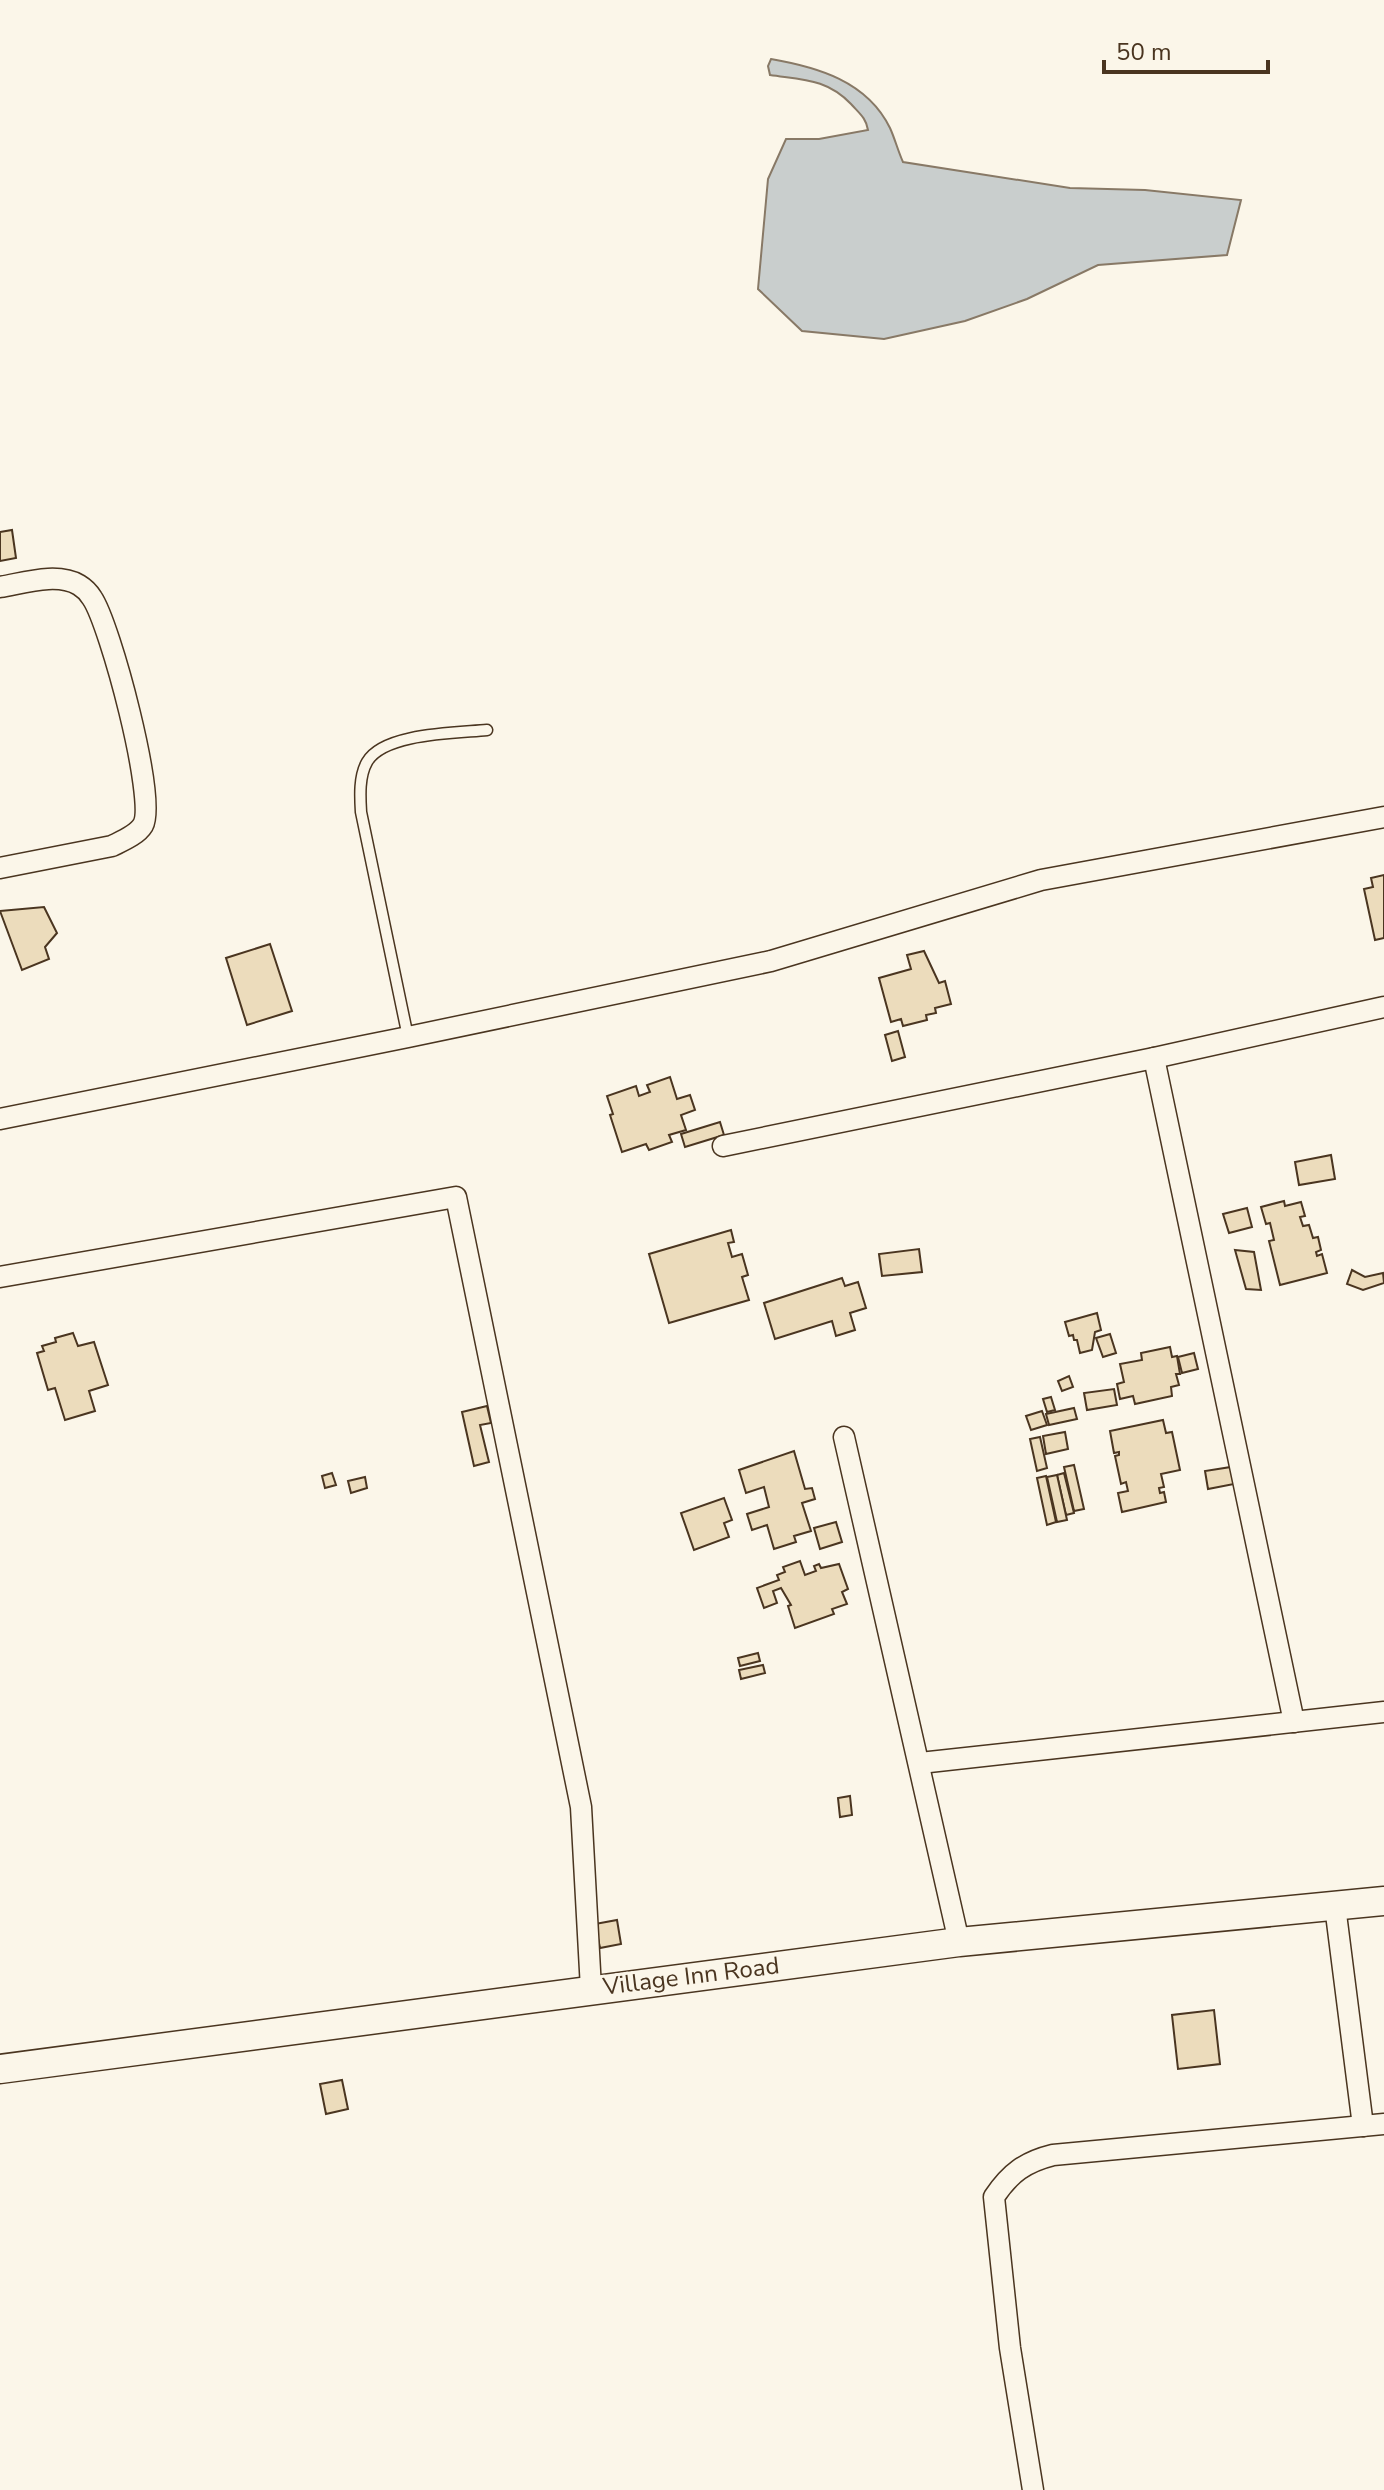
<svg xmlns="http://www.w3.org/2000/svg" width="1384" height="2490" viewBox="0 0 1384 2490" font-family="'Nunito Sans',sans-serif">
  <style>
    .water { fill: #c9cecd; stroke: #887966; stroke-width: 2 }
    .building { fill: #ecdcbc; stroke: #4a3520; stroke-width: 2 }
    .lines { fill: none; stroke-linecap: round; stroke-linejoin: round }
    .lane-casing { stroke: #4a3520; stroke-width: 13 }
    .street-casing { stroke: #4a3520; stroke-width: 23 }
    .secondary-casing { stroke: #4a3520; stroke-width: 31 }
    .lane { stroke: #fbf6e9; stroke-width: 10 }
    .street { stroke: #fbf6e9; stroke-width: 20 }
    .secondary { stroke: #fbf6e9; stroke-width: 28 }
    .labels { text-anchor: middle; stroke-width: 6; stroke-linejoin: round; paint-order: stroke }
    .street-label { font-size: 24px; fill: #4a3520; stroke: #fbf6e9 }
  </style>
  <rect width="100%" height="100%" fill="#fbf6e9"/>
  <path class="water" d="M771 59C817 67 867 81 890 128 895 139 898 151 903 162L1070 188 1145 190 1241 200 1227 255 1098 265 1027 299 965 321 884 339 802 331 758 289 768 179 786 139H819L868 130C866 118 860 114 851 104 827 79 804 80 770 75L768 66Z"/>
  <g class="building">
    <path d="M12 530 16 558 0 561V532Z"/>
    <path d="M1384 875V938L1375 940 1364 889 1373 887 1371 878Z"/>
    <path d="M44 907 57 933 45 947 49 959 22 970 0 911Z"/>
    <path d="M270 944 292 1011 247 1025 226 958Z"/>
    <path d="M924 951 939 983 945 981 951 1004 935 1008 936 1013 926 1015 927 1020 903 1026 901 1019 891 1022 879 978 911 969 907 955Z"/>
    <path d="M898 1031 905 1057 892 1061 885 1035Z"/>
    <path d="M670 1077 677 1099 690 1095 695 1110 681 1115 686 1130 669 1135 672 1142 649 1150 646 1144 622 1152 610 1115 613 1114 607 1096 636 1086 639 1096 650 1092 647 1085Z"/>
    <path d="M720 1122 724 1135 685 1147 681 1134Z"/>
    <path d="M1331 1155 1335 1179 1299 1185 1295 1162Z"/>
    <path d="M1284 1201 1285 1206 1301 1202 1305 1216 1300 1217 1303 1226 1309 1225 1313 1238 1318 1237 1321 1250 1316 1252 1317 1256 1322 1254 1327 1273 1280 1285 1269 1241 1274 1240 1270 1223 1266 1224 1261 1207Z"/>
    <path d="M1247 1208 1252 1227 1229 1233 1223 1214Z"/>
    <path d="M731 1230 734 1242 728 1243 732 1257 742 1254 748 1275 742 1277 749 1300 669 1323 649 1254Z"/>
    <path d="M919 1249 922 1272 882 1276 879 1254Z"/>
    <path d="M1235 1250 1254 1252 1261 1290 1246 1289Z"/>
    <path d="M1352 1270 1365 1277 1383 1273 1384 1283 1363 1290 1347 1284Z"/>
    <path d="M842 1278 845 1286 858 1282 866 1308 850 1313 855 1330 836 1336 832 1321 775 1339 764 1303Z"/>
    <path d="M1097 1313 1101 1330 1095 1332 1092 1350 1080 1353 1077 1340H1074L1073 1335 1069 1336 1065 1322Z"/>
    <path d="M73 1333 78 1346 94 1342 108 1385 89 1391 95 1411 65 1420 55 1388 48 1390 37 1353 44 1351 42 1346 56 1342 55 1338Z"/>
    <path d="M1110 1334 1116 1353 1103 1357 1096 1338Z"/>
    <path d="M1170 1347 1172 1357 1177 1356 1180 1374H1176L1179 1385 1171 1387 1172 1396 1135 1404 1133 1396 1120 1399 1117 1384 1124 1382 1120 1364 1142 1360 1141 1353Z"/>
    <path d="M1194 1353 1198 1369 1182 1373 1178 1357Z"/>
    <path d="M1069 1376 1073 1387 1062 1391 1058 1381Z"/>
    <path d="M1114 1389 1117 1405 1087 1410 1084 1393Z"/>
    <path d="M1051 1397 1055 1410 1047 1412 1043 1399Z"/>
    <path d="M487 1406 491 1423 480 1425 489 1462 474 1466 462 1412Z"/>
    <path d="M1074 1408 1077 1419 1049 1425 1046 1414Z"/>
    <path d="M1042 1411 1047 1425 1031 1430 1026 1416Z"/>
    <path d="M1163 1420 1166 1433 1172 1432 1180 1470 1161 1474 1164 1487 1159 1488 1160 1493 1164 1492 1166 1502 1122 1512 1118 1493 1128 1491 1126 1482 1121 1484 1115 1456 1119 1455V1452L1114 1453 1110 1431Z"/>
    <path d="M1065 1432 1068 1449 1046 1454 1043 1436Z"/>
    <path d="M1040 1437 1047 1468 1037 1471 1030 1439Z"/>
    <path d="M794 1451 805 1489 812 1488 815 1499 802 1503 811 1531 794 1536 796 1542 774 1549 767 1525 752 1530 747 1514 769 1507 764 1487 746 1493 739 1470Z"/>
    <path d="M1074 1465 1084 1509 1074 1511 1064 1467Z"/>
    <path d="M1231 1467 1234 1484 1208 1489 1205 1471Z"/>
    <path d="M332 1473 336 1485 325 1488 322 1476Z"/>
    <path d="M1064 1473 1074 1513 1066 1515 1057 1475Z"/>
    <path d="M1057 1475 1067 1520 1057 1522 1047 1477Z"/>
    <path d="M1046 1476 1056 1522 1047 1525 1037 1478Z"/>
    <path d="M365 1477 367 1488 351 1493 348 1481Z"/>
    <path d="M724 1498 732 1520 724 1523 729 1537 694 1550 681 1513Z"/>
    <path d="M836 1522 842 1542 820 1549 814 1528Z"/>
    <path d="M800 1561 805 1575 816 1571 814 1566 819 1564 821 1568 839 1564 848 1589 842 1592 847 1604 832 1609 834 1614 795 1628 788 1606 791 1605 781 1588 773 1591 777 1603 764 1608 757 1588 779 1580 777 1575 785 1572 783 1567Z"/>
    <path d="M758 1653 760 1661 740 1666 738 1658Z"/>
    <path d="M763 1665 765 1673 741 1679 739 1670Z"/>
    <path d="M850 1796 852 1815 840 1817 838 1798Z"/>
    <path d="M617 1920 621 1944 600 1948 595 1924Z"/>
    <path d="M1214 2010 1220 2064 1178 2069 1172 2015Z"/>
    <path d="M342 2080 348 2109 326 2114 320 2084Z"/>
  </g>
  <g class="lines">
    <defs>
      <path id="lane" d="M408 1037 361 812C360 796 359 776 367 762 383 733 456 733 487 730"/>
      <g id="street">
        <path d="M0 587C24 583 57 572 79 585 84 588 89 593 92 598 110 624 157 800 143 825 137 835 122 841 112 846L0 868"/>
        <path d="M1154 1058 1294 1722"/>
        <path d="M0 1119 408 1037 771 961 1041 880 1384 817"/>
        <path d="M723 1146 1154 1058 1384 1007"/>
        <path d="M0 1277 456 1197 581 1807 591 1989"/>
        <path d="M844 1437 959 1942"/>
        <path d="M920 1763 1384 1712"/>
        <path d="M1335 1906 1363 2126"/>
        <path d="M1033 2490 1010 2348 994 2197C1010 2173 1025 2162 1053 2155L1384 2124"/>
      </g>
      <path id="secondary" d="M0 2069 959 1942 1384 1901"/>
    </defs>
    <use href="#lane" class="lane-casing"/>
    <use href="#street" class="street-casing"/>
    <use href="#secondary" class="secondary-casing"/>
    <use href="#lane" class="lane"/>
    <use href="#street" class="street"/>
    <use href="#secondary" class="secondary"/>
  </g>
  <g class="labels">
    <g class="street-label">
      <text transform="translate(691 1976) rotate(-7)" y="8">Village Inn Road</text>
    </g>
  </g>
  <path d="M1104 60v12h164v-12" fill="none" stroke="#4a3520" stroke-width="4"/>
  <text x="1116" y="60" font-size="24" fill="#4a3520" stroke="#fbf6e9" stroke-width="6" paint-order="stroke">50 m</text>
</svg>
